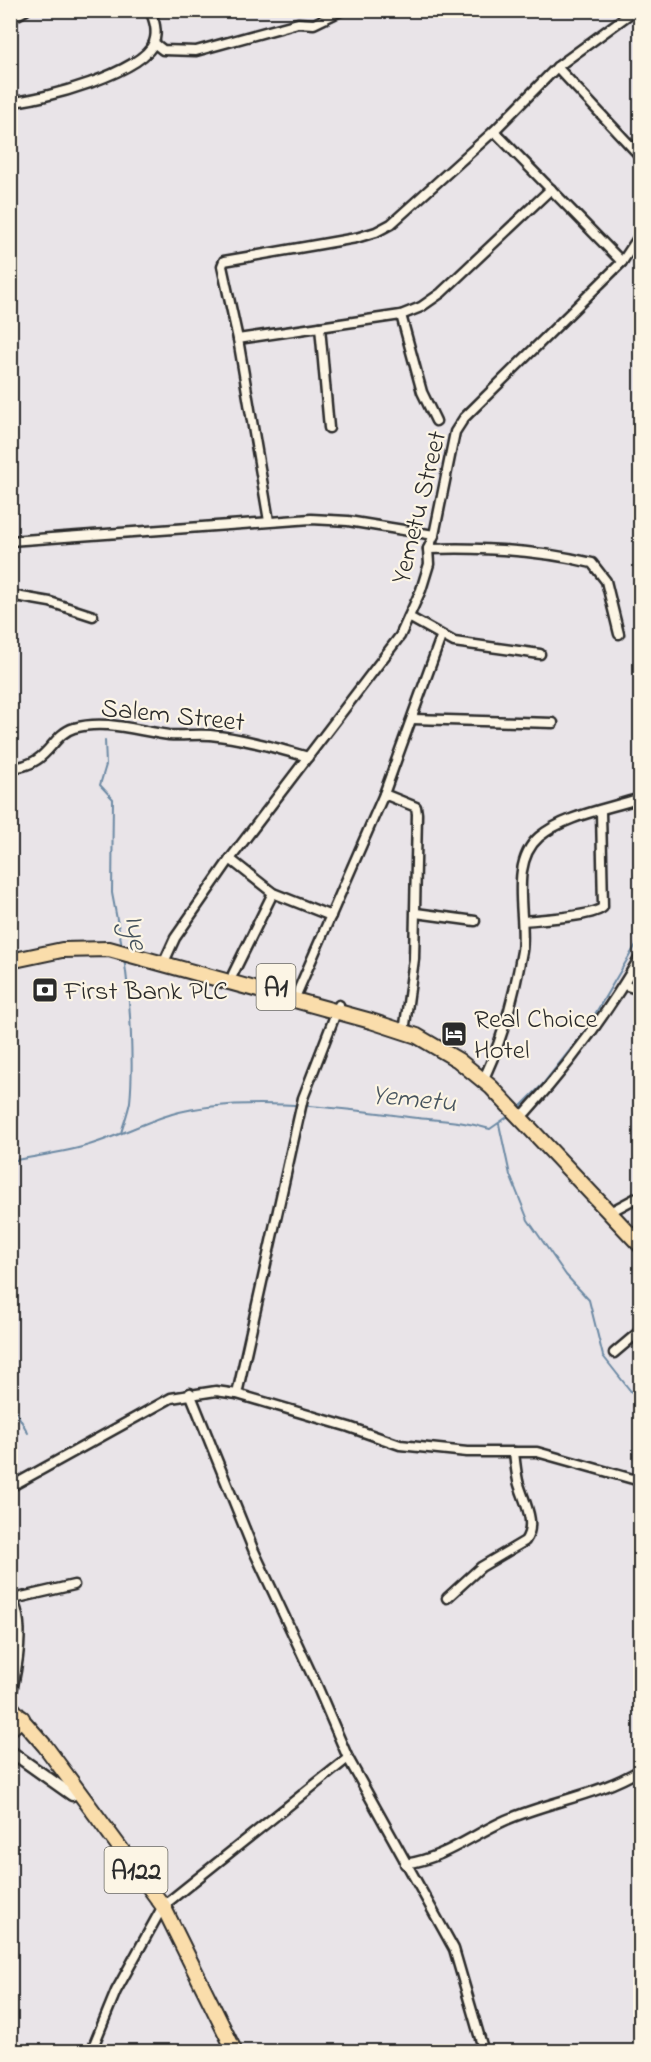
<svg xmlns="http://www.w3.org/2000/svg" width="651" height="2062" viewBox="0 0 651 2062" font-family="'Indie Flower',sans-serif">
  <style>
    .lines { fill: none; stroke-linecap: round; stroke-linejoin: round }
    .stream { stroke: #6d8aa4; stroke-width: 2 }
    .minor-casing { stroke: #2b2b2b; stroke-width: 13 }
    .tertiary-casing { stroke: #2b2b2b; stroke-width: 15 }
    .trunk-casing { stroke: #2b2b2b; stroke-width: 18 }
    .minor { stroke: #fcf5e5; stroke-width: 8 }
    .tertiary { stroke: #fcf5e5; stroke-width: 10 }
    .trunk { stroke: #faddab; stroke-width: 14 }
    .labels { text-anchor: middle; stroke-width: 4.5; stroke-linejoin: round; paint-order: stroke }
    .shield { fill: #fcf5e5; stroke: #6a6863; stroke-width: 1.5 }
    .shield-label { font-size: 26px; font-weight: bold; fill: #2b2b2b }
    .street-label { font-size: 27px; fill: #2b2b2b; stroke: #fcf5e5 }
    .poi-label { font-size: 27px; fill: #2b2b2b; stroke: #fcf5e5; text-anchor: start }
    .water-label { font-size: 28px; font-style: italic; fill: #46535e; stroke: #fcf5e5 }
  </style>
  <rect width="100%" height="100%" fill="#e9e4e8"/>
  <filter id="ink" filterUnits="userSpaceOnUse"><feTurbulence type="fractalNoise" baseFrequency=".0167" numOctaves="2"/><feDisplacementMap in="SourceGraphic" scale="12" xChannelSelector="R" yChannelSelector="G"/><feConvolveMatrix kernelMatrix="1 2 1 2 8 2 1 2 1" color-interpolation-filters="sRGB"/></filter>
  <g filter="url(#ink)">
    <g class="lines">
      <g class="stream">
        <path d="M105 740 106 765 100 785 113 799 112 893 122 946"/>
        <path d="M519 1108 542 1085 585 1031 640 938"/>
        <path d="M499 1124 510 1175 528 1220 566 1275 589 1300 603 1356 640 1403"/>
        <path d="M121 1133C124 1123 128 1112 130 1102 134 1063 130 996 124 958"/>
        <path d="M10 1161C34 1157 59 1153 82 1147 113 1139 142 1123 172 1114 245 1094 344 1109 418 1118 444 1121 464 1121 490 1129L510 1115"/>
        <path d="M10 1401 28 1433"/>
      </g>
      <defs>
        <g id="minor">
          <path d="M10 19 26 10"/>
          <path d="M154 43 163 50 196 51 298 23 314 24 343 10"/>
          <path d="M557 67 640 156"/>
          <path d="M10 102C40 101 145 72 154 42 158 31 154 20 150 10"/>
          <path d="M494 131 622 262"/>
          <path d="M401 315 422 392 436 421"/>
          <path d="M320 327 329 428"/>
          <path d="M238 339 401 315 421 307 441 293 551 189"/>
          <path d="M269 521 238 339 222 266 224 261 356 238 376 232 391 224 494 131 557 67 635 10"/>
          <path d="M10 541 311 519 348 521 434 535"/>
          <path d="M428 549C484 547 538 550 592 563L606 581 619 634"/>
          <path d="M10 595 50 602 93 616"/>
          <path d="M409 617 454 642 540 654"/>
          <path d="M412 719 553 723"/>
          <path d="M10 768C50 766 50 735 74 728 106 719 137 731 169 735 182 736 196 734 210 735 243 738 276 748 308 757"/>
          <path d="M230 859 273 893 331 916"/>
          <path d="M416 913 475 921"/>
          <path d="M523 921C539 919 594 917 603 907L601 811"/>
          <path d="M164 962 175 938 230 859 400 636 421 590 429 564 428 549 434 535 455 432 464 418 622 262 640 235"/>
          <path d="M233 974 273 893"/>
          <path d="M624 985 640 990"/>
          <path d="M297 993 384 794"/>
          <path d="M405 1025 414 959 417 814 416 807 384 794 441 637"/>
          <path d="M486 1074C503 1037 515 992 522 951 527 917 508 864 539 837 565 815 608 809 640 798"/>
          <path d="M526 1112C570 1064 607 1014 640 957"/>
          <path d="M610 1212 640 1196"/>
          <path d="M614 1353 640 1331"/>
          <path d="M190 1393 253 1549 318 1688 348 1758 454 1949 484 2052"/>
          <path d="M237 1394 303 1098 339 1005"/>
          <path d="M10 1487 171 1398 216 1391 237 1394 349 1427 400 1445 467 1452H537L640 1481"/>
          <path d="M10 1597C28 1619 16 1674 10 1700"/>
          <path d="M447 1598 481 1567 525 1541C538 1523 523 1500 518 1481 516 1471 515 1461 514 1452"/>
          <path d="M13 1599 74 1585"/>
          <path d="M405 1864C445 1858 470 1836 506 1820 550 1801 599 1795 640 1770"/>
          <path d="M91 2052 116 1991 163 1906 348 1758"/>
        </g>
        <path id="tertiary" d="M10 1751 72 1795"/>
        <g id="trunk">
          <path d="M10 961 62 950 109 949 371 1021 417 1036 458 1060 491 1087 640 1245"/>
          <path d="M10 1706 45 1746 163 1906 235 2052"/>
          <path d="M10 1729 22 1718"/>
        </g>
      </defs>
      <use href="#minor" class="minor-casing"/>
      <use href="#tertiary" class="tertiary-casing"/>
      <use href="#trunk" class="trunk-casing"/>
      <use href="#minor" class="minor"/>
      <use href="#tertiary" class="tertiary"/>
      <use href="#trunk" class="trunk"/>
    </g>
  </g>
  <defs>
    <symbol id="bank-square" viewBox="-11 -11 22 22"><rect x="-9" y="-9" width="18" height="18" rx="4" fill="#2b2b2b" stroke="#fcf5e5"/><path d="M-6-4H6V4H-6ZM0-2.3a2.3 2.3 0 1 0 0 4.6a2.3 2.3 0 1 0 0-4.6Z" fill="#fff"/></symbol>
    <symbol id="hotel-square" viewBox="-11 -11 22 22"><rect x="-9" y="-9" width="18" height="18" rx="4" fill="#2b2b2b" stroke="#fcf5e5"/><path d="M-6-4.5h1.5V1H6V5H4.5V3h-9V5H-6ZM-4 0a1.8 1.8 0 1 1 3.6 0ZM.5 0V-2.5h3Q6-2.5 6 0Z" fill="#fff"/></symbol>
  </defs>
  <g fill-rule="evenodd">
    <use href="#bank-square" x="30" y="975" width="30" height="30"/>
    <use href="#hotel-square" x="439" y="1019" width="30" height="30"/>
  </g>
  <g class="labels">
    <g class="shield">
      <rect x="256.5" y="964" width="39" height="46" rx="4.5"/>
      <rect x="104.5" y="1847" width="63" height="46" rx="4.5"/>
    </g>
    <g class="shield-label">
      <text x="276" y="996">A1</text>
      <text x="136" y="1879">A122</text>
    </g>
    <g class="street-label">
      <text transform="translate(418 507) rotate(-76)" y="9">Yemetu Street</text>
      <text transform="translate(173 714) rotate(6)" y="9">Salem Street</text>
    </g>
    <g class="poi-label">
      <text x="64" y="999">First Bank PLC</text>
      <text x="474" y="1027">Real Choice<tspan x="474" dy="31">Hotel</tspan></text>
    </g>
    <g class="water-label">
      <text transform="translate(138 932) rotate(81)" y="10">Iye</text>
      <text transform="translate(414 1097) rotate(6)" y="10">Yemetu</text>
    </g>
  </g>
  <rect width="651" height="2062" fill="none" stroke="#fcf5e5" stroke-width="36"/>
  <rect x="18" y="18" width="615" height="2026" fill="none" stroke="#2b2b2b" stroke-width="2" filter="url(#ink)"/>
</svg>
